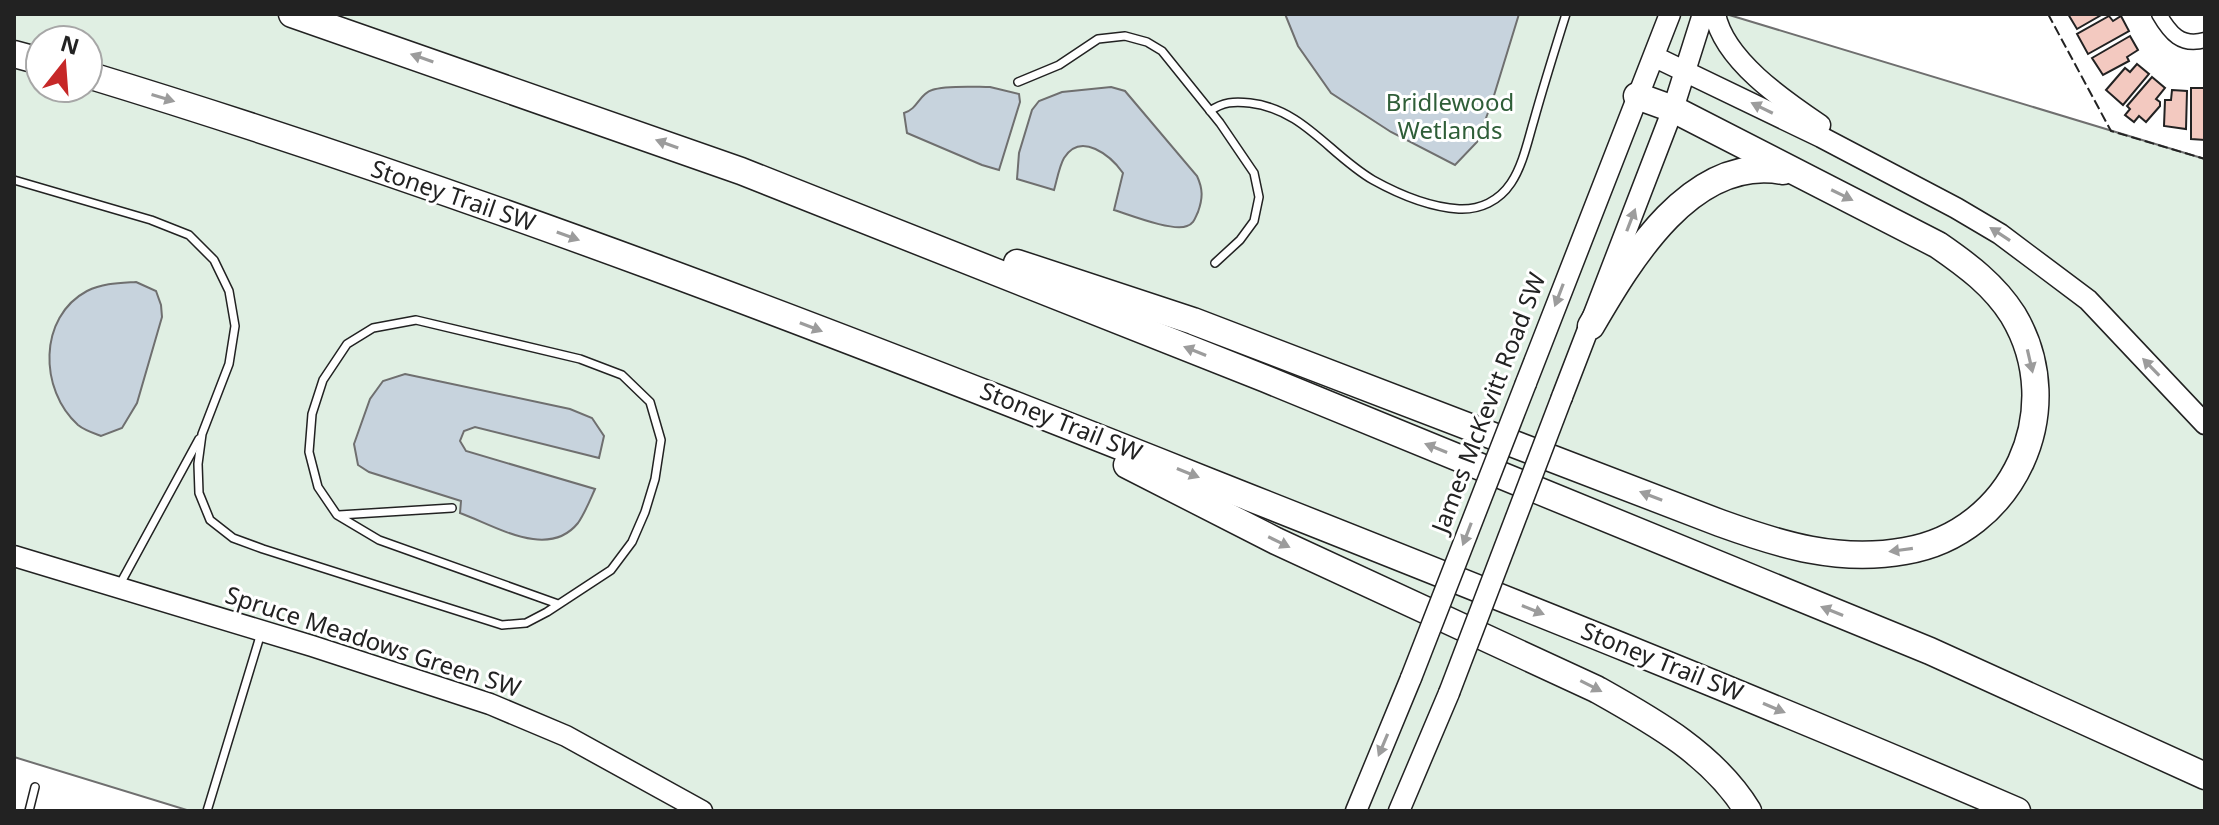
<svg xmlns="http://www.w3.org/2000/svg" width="2219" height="825" viewBox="0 0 2219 825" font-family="'Noto Sans',sans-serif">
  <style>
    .green { fill: #e0efe3; stroke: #6f6f6f; stroke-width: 2; fill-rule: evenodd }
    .water { fill: #c7d3dd; stroke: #6f6f6f; stroke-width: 2 }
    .building { fill: #f3c9c0; stroke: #222; stroke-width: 2 }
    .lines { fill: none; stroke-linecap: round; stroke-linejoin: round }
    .lane-casing { stroke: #222; stroke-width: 10 }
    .street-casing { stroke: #222; stroke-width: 17 }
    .secondary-casing { stroke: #222; stroke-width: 23 }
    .highway-casing { stroke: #222; stroke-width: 29 }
    .lane { stroke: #fff; stroke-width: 7 }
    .street { stroke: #fff; stroke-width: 14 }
    .secondary { stroke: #fff; stroke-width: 20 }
    .highway { stroke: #fff; stroke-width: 26 }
    .secondary-bridge-casing { stroke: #222; stroke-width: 23; stroke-linecap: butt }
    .secondary-bridge { stroke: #fff; stroke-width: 20 }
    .fence { stroke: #222; stroke-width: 2; stroke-dasharray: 10 4; stroke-linecap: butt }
    .oneway { fill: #9c9c9c }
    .labels { text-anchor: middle; stroke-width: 6; stroke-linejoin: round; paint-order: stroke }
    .park-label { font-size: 24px; fill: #2f5e38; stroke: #fff }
    .street-label { font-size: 24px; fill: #222; stroke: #fff }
  </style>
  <rect width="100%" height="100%" fill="#fff"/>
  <path class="green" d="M14 14H1726L2205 159V811H190L14 757ZM40 40H88V88H40Z"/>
  <g class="water">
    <path d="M1285 14H1519L1492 102 1477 142 1455 165 1391 132 1331 93 1298 46Z"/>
    <path d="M990 87 1019 94 1020 102 999 170 982 165 907 133 904 113C918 109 919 94 932 90 946 85 975 87 990 87Z"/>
    <path d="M1111 87 1125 91 1197 176C1203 189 1203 198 1198 212 1195 218 1194 224 1187 226 1173 232 1130 215 1114 210L1123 173C1111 156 1081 131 1064 158 1059 167 1057 180 1054 190L1017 179 1019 153 1032 110 1039 101 1062 92Z"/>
    <path d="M136 282 156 291 161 305 162 317 137 403 122 428 101 436C93 433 84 430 78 425 39 390 38 317 87 291 103 283 120 283 136 282Z"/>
    <path d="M405 374 570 409 592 418 604 436 599 458 475 427 464 431 460 441 466 451 595 489C590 500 585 513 578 523 548 560 496 526 460 513L461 501 369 472 358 465 354 444 370 399 383 381Z"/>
  </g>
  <g class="building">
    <path d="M2068 14H2103L2077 29Z"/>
    <path d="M2109 16 2113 21 2121 16 2129 31 2088 54 2077 34Z"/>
    <path d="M2130 36 2138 50 2127 57 2129 61 2103 75 2092 58Z"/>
    <path d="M2137 64 2149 74 2123 105 2106 90 2125 68 2130 72Z"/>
    <path d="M2152 77 2165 88 2156 99 2160 102V106L2146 122 2139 116 2134 122 2125 115 2130 109 2127 106Z"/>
    <path d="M2191 88H2205V140L2191 139Z"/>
    <path d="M2172 90 2187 91 2186 129 2164 126 2165 100H2171Z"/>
  </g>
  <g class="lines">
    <defs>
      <g id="lane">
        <path d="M1018 82 1059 65 1098 39 1125 36 1147 42 1162 51 1220 123 1254 173 1259 197 1254 221 1240 240 1215 263"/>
        <path d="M1210 111C1223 102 1234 101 1250 103 1303 109 1330 155 1373 180 1400 195 1428 207 1459 209 1480 210 1499 201 1511 183 1523 165 1528 140 1534 120 1544 84 1555 49 1566 14"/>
        <path d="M14 180 151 220 189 235 214 260 229 291 235 326 229 364 202 434 198 464 199 493 210 520 233 538 263 549 502 625 526 623 547 612 611 570 632 542 645 512 655 479 661 440 650 402 622 375 580 359 416 320 373 328 347 344 323 380 312 414 309 452 318 487 337 515 379 540 558 604"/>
        <path d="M339 515 452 508"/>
        <path d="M119 586 199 439"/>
        <path d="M29 811 35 787"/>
        <path d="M207 811 261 633"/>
      </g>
      <path id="street" d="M2159 14C2170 33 2181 47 2205 40"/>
      <g id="secondary">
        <path d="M1715 14C1724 60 1783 100 1820 125"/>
        <path d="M1655 57 1821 137 1956 208 2000 234 2088 300 2205 424"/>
        <path d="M1526 383 1670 14"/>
        <path d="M1562 397 1673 109 1703 14"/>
        <path d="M14 556 312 646 490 704 566 736 702 811"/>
        <path d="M1356 811 1411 678"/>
        <path d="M1399 811 1449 693"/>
      </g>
      <g id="highway">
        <path d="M292 14 741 171 1266 379 1930 651 2205 776"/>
        <path d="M14 54 40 61"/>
        <path d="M88 75C469 191 841 335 1210 482 1480 589 1751 696 2017 811"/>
        <path d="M1017 263 1193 321 1720 523C1781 545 1839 563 1905 551 2013 533 2070 410 2013 315 1994 285 1967 265 1938 245L1673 109 1637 96"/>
        <path d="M1591 326C1630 259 1692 154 1783 171"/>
        <path d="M1127 465 1276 541 1596 689C1653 721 1713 754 1748 811"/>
      </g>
    </defs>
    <use href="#lane" class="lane-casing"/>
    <use href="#street" class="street-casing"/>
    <use href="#secondary" class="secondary-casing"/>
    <use href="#highway" class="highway-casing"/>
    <use href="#lane" class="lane"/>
    <use href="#street" class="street"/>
    <use href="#secondary" class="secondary"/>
    <use href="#highway" class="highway"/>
    <defs>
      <g id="secondary-bridge">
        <path d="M1411 678 1526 383"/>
        <path d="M1449 693 1562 397"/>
      </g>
    </defs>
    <use href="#secondary-bridge" class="secondary-bridge-casing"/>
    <use href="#secondary-bridge" class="secondary-bridge"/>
    <path class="fence" d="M2048 14 2111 131 2205 159"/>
  </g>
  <defs><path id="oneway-solid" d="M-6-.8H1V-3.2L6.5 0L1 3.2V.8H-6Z" transform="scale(2)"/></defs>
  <g class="oneway">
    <use href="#oneway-solid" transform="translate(422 58) rotate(-161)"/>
    <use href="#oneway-solid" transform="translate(163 98) rotate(17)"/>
    <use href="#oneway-solid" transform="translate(1762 108) rotate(-154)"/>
    <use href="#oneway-solid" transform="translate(667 144) rotate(-160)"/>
    <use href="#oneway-solid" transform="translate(1842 195) rotate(26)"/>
    <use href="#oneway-solid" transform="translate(1631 220) rotate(-69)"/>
    <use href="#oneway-solid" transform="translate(2000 234) rotate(-147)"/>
    <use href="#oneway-solid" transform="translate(568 236) rotate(20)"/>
    <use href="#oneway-solid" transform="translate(1559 295) rotate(111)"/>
    <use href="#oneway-solid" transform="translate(811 327) rotate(21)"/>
    <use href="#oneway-solid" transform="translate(1195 351) rotate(-158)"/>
    <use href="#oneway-solid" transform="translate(2030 361) rotate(77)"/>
    <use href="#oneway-solid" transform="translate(2151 367) rotate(-134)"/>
    <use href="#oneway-solid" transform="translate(1436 448) rotate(-158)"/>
    <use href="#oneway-solid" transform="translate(1188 473) rotate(22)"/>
    <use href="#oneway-solid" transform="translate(1651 496) rotate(-159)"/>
    <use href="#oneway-solid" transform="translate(1467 534) rotate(111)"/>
    <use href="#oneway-solid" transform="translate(1279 542) rotate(26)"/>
    <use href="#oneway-solid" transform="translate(1901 550) rotate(172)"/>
    <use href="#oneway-solid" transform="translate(1533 610) rotate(22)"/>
    <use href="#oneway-solid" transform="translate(1832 611) rotate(-158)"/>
    <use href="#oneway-solid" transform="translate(1591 686) rotate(27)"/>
    <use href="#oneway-solid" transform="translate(1774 708) rotate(23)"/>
    <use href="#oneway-solid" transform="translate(1383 745) rotate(113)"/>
  </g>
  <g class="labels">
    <g class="park-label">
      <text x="1450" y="111">Bridlewood<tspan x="1450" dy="28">Wetlands</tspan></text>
    </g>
    <g class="street-label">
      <text transform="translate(453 196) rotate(19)" y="8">Stoney Trail SW</text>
      <text transform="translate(1489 403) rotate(-69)" y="8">James McKevitt Road SW</text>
      <text transform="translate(1061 422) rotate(22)" y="8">Stoney Trail SW</text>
      <text transform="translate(373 642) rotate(18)" y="8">Spruce Meadows Green SW</text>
      <text transform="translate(1662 662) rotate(22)" y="8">Stoney Trail SW</text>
    </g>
  </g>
  <rect width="2219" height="825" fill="none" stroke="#222222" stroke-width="32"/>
  <g transform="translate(64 64) rotate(17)"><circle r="38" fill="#ffffff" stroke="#a7a7a7" stroke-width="2"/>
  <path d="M0-6L14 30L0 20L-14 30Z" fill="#c62828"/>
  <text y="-12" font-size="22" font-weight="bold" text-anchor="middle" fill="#222222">N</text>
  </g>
</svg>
